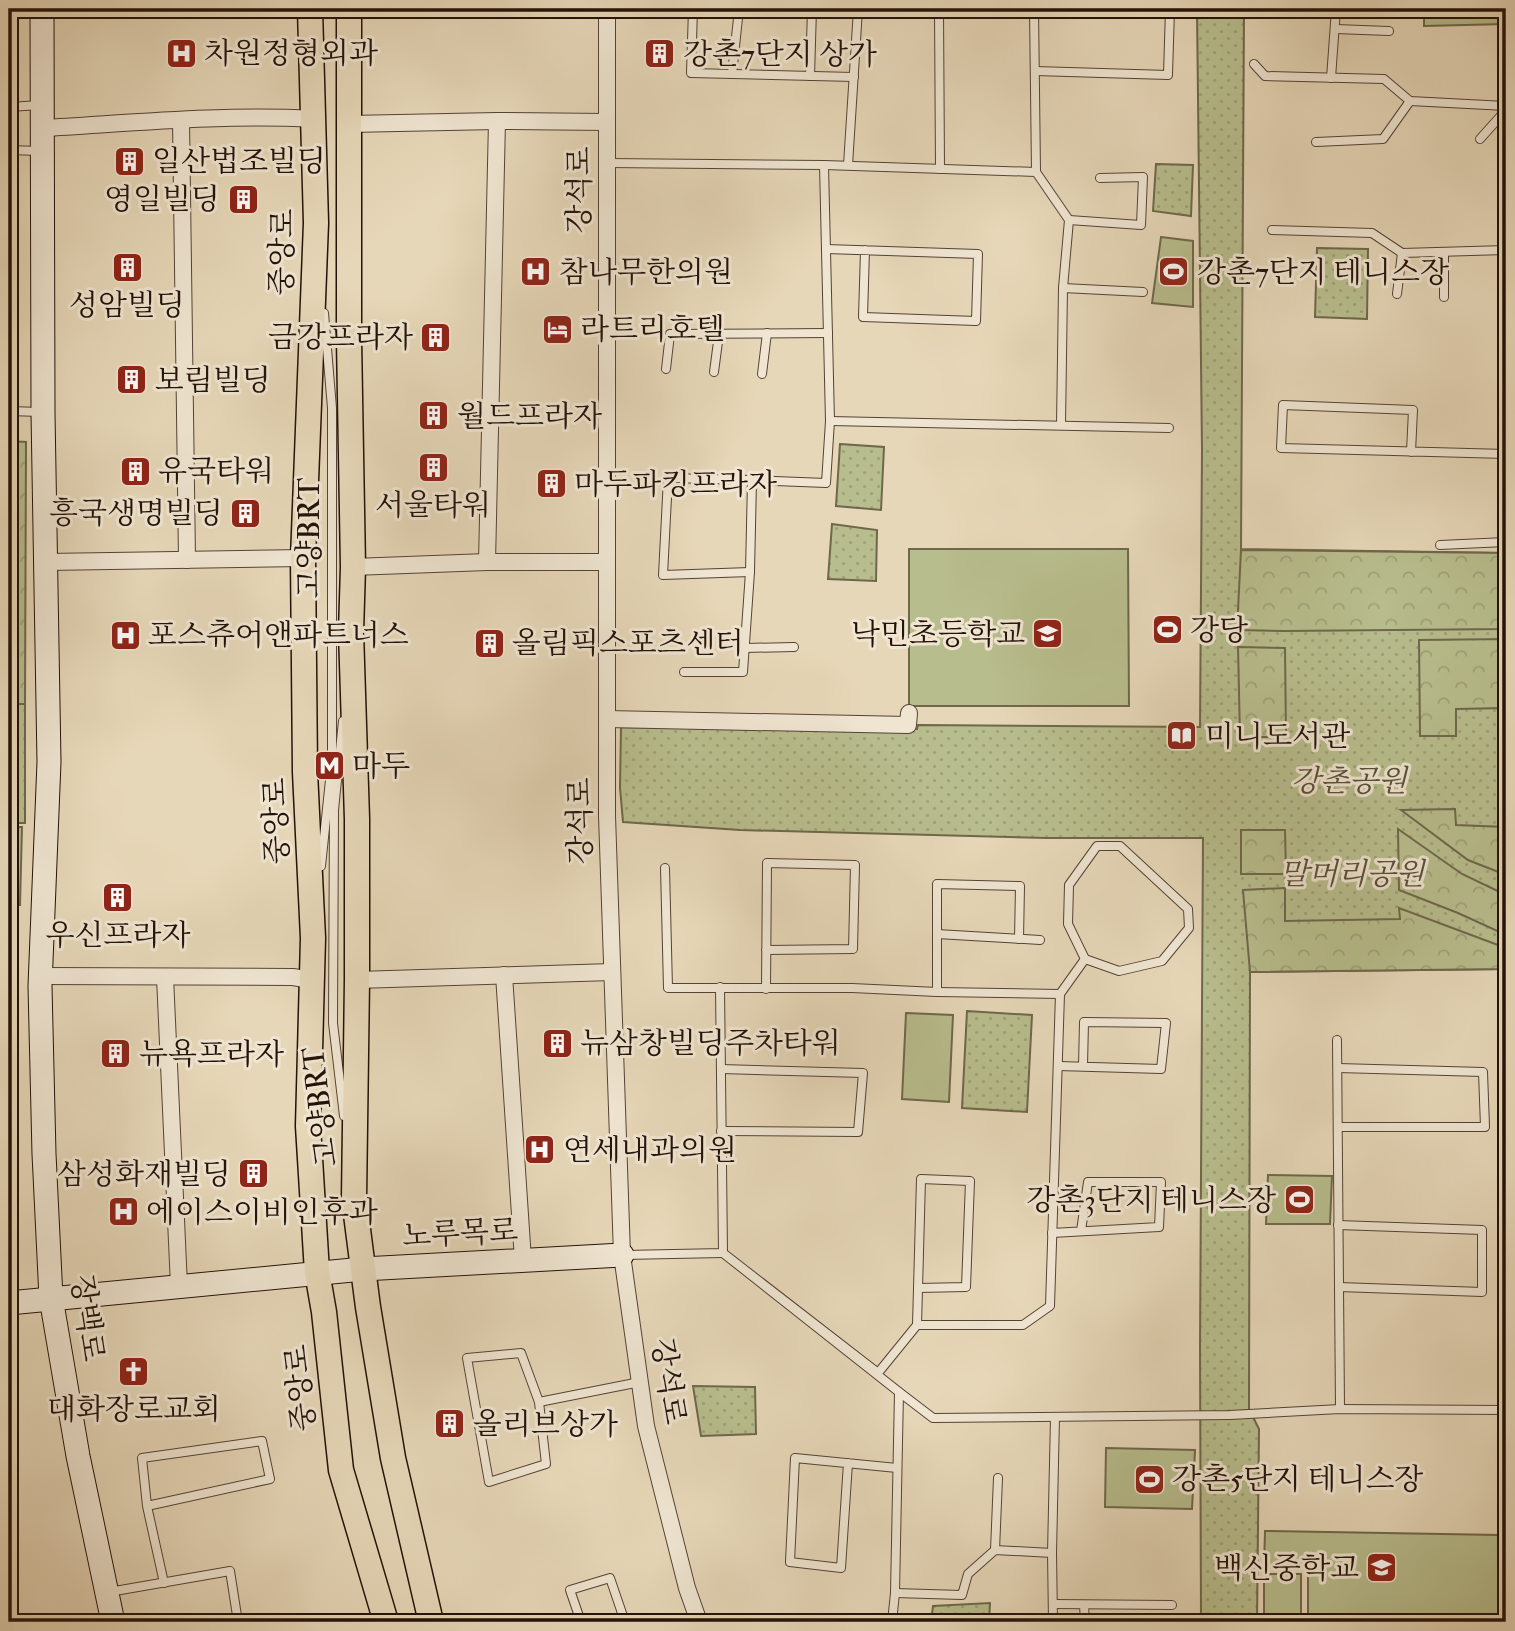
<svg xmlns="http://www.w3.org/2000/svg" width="1515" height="1631" viewBox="0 0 1515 1631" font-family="'IM FELL Double Pica','Noto Serif KR',serif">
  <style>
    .grass { fill: url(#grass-dots); stroke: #6e684b; stroke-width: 2 }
    .forest { fill: url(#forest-crowns); stroke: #6e684b; stroke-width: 2 }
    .garden { fill: #b8bd8d; stroke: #6e684b; stroke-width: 2 }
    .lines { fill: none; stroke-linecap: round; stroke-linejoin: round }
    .lane-casing { stroke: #544335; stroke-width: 10 }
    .street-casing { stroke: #544335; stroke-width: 18 }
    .secondary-casing { stroke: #231209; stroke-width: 25 }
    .primary-casing { stroke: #231209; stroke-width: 27 }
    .lane { stroke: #efe5d1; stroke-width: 8 }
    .street { stroke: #efe5d1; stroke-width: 16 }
    .secondary { stroke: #efe5d1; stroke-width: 23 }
    .primary { stroke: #e6d7b8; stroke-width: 24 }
    .labels { text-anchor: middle; stroke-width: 6; stroke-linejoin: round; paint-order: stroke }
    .poi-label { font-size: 30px; fill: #231209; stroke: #efe5d1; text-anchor: start }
    .street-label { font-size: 30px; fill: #231209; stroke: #efe5d1 }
    .park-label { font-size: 30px; font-style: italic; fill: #574e37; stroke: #efe5d1 }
  </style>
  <defs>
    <pattern id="grass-dots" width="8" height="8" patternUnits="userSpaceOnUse" patternTransform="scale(1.75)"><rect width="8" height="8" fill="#b8bd8d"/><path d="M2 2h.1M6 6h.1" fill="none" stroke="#9ea178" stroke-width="1.8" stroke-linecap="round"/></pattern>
    <pattern id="forest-crowns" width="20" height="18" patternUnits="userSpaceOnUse" patternTransform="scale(1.75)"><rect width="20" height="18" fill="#b8bd8d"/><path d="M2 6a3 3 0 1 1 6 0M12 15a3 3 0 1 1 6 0" fill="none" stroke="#9ea178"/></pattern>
  </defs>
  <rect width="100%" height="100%" fill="#e6d7b8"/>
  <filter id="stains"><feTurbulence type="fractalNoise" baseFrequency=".00286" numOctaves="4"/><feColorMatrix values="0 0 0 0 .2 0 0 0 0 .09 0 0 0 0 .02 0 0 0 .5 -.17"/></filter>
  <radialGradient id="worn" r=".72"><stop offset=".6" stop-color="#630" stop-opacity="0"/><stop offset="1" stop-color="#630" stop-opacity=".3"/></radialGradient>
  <g class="grass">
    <path d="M1197 9H1244L1241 549 1506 553V969L1250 972 1249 1409 1259 1429 1257 1622H1201L1200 1348 1203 838H1047L740 830 623 822 620 788 621 727 917 729 918 725 1200 727 1202 450Z"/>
    <path d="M1156 164 1193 165 1191 216 1153 211Z"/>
    <path d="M1317 248 1368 249 1367 319 1315 317Z"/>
    <path d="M840 444 884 447 881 510 836 506Z"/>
    <path d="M832 524 877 530 876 581 828 579Z"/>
    <rect x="9" y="704" width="16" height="119"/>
    <path d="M9 827H22L20 905H9Z"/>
    <path d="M967 1011 1032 1015 1027 1112 962 1108Z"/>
    <path d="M693 1386 755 1387 756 1434 701 1436Z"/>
    <path d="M990 1603 989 1622H931L933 1606Z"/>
  </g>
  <g class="forest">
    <path d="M9 441 26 442 25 704H9L11 460 9 459Z"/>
    <path d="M1241 550 1506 553V629L1284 631 1237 630Z"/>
    <path d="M1506 639V708L1456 709V736H1420L1419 640Z"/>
    <path d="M1238 647 1285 648 1286 737H1240Z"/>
    <path d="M1455 809 1456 825 1506 827V875L1468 860 1401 810Z"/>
    <path d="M1398 829 1462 874 1506 895V935L1458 913 1399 890Z"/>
    <path d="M1241 830H1285L1286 874H1241Z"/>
    <path d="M1285 888V921L1400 919 1399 908 1506 948V969L1250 972 1243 890Z"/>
  </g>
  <g class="garden">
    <path d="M1424 9H1506V24L1424 26Z"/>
    <path d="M1161 237 1193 241V307L1152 303Z"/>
    <path d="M909 549H1128L1129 706H909Z"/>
    <path d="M906 1013 953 1015 949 1102 902 1099Z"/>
    <path d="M9 1078H18L16 1160H9Z"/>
    <path d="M1268 1175 1332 1176 1330 1224H1266Z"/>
    <path d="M1106 1448 1195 1450 1192 1509 1105 1507Z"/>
    <path d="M1265 1531 1499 1535 1504 1622H1308V1568L1264 1567Z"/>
    <rect x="1264" y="1574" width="37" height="48"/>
  </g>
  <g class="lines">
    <defs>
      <g id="lane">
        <path d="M693 9 691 73 854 77"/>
        <path d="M939 9 940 169"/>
        <path d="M1034 9 1036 172"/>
        <path d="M1335 29 1389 31"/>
        <path d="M1254 64 1265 76 1384 79 1410 101 1506 106"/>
        <path d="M1035 71 1168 75 1170 9"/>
        <path d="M732 74 739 9"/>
        <path d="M810 76 812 9"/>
        <path d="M1331 78 1336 9"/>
        <path d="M9 107 40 105"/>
        <path d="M1480 139 1506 110"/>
        <path d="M1316 142 1383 139 1410 101"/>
        <path d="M9 150 41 151"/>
        <path d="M607 163 824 165 830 421 826 483 752 480 750 572 743 672H684"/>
        <path d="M824 165 1036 172 1069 220 1063 288 1061 425"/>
        <path d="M848 165 858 9"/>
        <path d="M1069 220 1141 225 1143 177 1100 178"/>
        <path d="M1272 230 1372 233 1402 253 1506 250"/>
        <path d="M826 249 978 254 976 321 863 317 865 250"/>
        <path d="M1444 253V297"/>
        <path d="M1063 288 1143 292"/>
        <path d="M1397 294 1402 253"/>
        <path d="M666 369 670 334 828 333"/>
        <path d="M714 372 719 334"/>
        <path d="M762 374 767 333"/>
        <path d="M9 411 40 412"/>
        <path d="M830 421 1169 428"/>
        <path d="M1411 452 1413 410 1283 405 1281 448 1506 454"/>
        <path d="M1440 545 1506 542"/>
        <path d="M750 572 663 575 668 478 752 480"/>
        <path d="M745 648 794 647"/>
        <path d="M343 721 334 810 333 1023 344 1116"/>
        <path d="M1097 846H1120L1188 909 1189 928 1162 961 1119 971 1085 959 1068 924 1069 885Z"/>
        <path d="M321 866 332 761V408L324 313"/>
        <path d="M665 868 668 988H852L937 992V884L1020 886 1019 939"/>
        <path d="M937 934 1040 940"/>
        <path d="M766 989 767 863 855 865 853 949 766 950"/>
        <path d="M1060 994 1085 959"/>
        <path d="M1337 1040 1340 1409"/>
        <path d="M1058 1066 1161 1069 1166 1023 1084 1022 1083 1066"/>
        <path d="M1338 1068 1483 1072 1485 1127H1338"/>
        <path d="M721 1069 863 1073 858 1132 721 1131"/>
        <path d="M1338 1225 1482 1230V1292L1339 1287"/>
        <path d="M1052 1233 1159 1227 1161 1182H1088L1081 1231"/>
        <path d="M624 1255 723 1253 720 987"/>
        <path d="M917 1325H1023L1050 1306 1060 994 937 992"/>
        <path d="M521 1353 539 1402 546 1464 489 1482 467 1358Z"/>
        <path d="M899 1392 933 1418 1230 1415 1340 1409 1506 1410"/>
        <path d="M539 1402 640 1382"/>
        <path d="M848 1463 841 1568 790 1562 795 1458 897 1468"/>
        <path d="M147 1506 270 1479 262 1441 142 1458 147 1506 164 1583"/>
        <path d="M995 1550 998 1478"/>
        <path d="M109 1592 230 1571 238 1622"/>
        <path d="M895 1593 962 1595 968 1574 995 1550 1052 1553"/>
        <path d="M1053 1604 1172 1605"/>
        <path d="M1084 1605 1085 1622"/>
        <path d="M581 1622 570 1590 610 1578 625 1622"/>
        <path d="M892 1622 895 1593 899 1392 723 1253 878 1373 917 1325 921 1179 970 1181 966 1287 918 1288"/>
        <path d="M1053 1622 1052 1553 1055 1417"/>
      </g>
      <g id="street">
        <path d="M607 9V816L622 1255 646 1426 687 1588 699 1622"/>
        <path d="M181 120 187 560"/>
        <path d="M349 124 497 121 607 122"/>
        <path d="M43 128C132 123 225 114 313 119"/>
        <path d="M46 562 303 558"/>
        <path d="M487 562 497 121"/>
        <path d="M353 567 487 562H606"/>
        <path d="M607 719 908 725 909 713"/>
        <path d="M504 975 523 1260"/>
        <path d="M40 976 293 977 311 980"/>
        <path d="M165 977 179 1286"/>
        <path d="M357 980 612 972"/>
      </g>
      <g id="secondary">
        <path d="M42 9 43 413 49 762 40 986 44 1154 51 1298 78 1456 113 1622"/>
        <path d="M9 1303 363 1269 622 1255"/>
      </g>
      <g id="primary">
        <path d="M310 9 316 223 303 558 305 772 313 938 308 1126 317 1272 324 1312 341 1470 386 1622"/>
        <path d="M349 9V340L353 567 351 632 357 819V980L354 1199 368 1307 393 1458 431 1622"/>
      </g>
    </defs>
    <use href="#lane" class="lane-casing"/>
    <use href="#street" class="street-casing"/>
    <use href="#secondary" class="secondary-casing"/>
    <use href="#primary" class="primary-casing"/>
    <use href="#lane" class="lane"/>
    <use href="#street" class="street"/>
    <use href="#secondary" class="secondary"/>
    <use href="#primary" class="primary"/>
  </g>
  <defs>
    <symbol id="hospital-square" viewBox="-11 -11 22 22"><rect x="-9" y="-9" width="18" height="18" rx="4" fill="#8f2418" stroke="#efe5d1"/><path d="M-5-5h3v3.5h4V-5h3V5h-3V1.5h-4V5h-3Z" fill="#fff"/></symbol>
    <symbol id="building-square" viewBox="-11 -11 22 22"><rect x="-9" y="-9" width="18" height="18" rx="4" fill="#8f2418" stroke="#efe5d1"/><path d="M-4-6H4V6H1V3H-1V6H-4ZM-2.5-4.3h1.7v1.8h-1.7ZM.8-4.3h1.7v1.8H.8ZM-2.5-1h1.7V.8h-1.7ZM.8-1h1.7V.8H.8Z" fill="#fff"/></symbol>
    <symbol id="stadium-square" viewBox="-11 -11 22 22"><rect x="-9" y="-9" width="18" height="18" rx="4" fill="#8f2418" stroke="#efe5d1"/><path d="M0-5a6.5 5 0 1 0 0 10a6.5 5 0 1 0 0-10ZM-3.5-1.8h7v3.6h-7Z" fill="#fff"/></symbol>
    <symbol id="hotel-square" viewBox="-11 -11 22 22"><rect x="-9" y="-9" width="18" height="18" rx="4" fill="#8f2418" stroke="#efe5d1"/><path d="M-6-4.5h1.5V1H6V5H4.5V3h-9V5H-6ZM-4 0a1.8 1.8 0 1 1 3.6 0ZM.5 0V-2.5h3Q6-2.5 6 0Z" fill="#fff"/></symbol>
    <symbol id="school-square" viewBox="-11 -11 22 22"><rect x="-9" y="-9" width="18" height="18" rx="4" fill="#8f2418" stroke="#efe5d1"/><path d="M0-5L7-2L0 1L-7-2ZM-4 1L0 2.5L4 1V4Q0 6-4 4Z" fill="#fff"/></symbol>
    <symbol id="library-square" viewBox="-11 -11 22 22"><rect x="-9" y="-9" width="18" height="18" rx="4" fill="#8f2418" stroke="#efe5d1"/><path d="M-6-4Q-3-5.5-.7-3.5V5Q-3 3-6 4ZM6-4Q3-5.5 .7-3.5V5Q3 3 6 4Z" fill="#fff"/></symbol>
    <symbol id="metro-square" viewBox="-11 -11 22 22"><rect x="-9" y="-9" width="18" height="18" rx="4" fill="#8f2418" stroke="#efe5d1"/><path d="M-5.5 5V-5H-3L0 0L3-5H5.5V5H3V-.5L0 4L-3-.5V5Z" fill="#fff"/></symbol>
    <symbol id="church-square" viewBox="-11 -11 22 22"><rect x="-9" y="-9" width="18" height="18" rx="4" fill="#8f2418" stroke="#efe5d1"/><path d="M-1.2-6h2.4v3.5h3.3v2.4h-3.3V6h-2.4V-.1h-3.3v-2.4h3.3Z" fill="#fff"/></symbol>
  </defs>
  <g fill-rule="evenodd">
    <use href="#hospital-square" x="164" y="36" width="35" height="35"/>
    <use href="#building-square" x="642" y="36" width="35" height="35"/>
    <use href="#building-square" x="112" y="144" width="35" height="35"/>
    <use href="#building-square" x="226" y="182" width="35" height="35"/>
    <use href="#building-square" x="110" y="250" width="35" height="35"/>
    <use href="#hospital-square" x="518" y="254" width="35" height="35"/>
    <use href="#stadium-square" x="1156" y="254" width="35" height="35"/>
    <use href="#hotel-square" x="540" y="312" width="35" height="35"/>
    <use href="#building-square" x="418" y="320" width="35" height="35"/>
    <use href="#building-square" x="114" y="362" width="35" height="35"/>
    <use href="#building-square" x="416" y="398" width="35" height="35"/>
    <use href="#building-square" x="416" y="450" width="35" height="35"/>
    <use href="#building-square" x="118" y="454" width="35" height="35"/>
    <use href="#building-square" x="534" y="466" width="35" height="35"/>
    <use href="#building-square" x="228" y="496" width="35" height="35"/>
    <use href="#stadium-square" x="1150" y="612" width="35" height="35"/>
    <use href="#school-square" x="1030" y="616" width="35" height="35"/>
    <use href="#hospital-square" x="108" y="618" width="35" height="35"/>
    <use href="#building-square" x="472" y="626" width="35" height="35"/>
    <use href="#library-square" x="1164" y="718" width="35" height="35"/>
    <use href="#metro-square" x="312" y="748" width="35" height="35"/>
    <use href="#building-square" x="100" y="880" width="35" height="35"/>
    <use href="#building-square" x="540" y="1026" width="35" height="35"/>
    <use href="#building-square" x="98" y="1036" width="35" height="35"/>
    <use href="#hospital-square" x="522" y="1132" width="35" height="35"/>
    <use href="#building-square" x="236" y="1156" width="35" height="35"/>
    <use href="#stadium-square" x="1282" y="1182" width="35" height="35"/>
    <use href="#hospital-square" x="106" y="1194" width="35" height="35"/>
    <use href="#church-square" x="116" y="1354" width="35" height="35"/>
    <use href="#building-square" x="432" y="1406" width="35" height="35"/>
    <use href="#stadium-square" x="1132" y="1462" width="35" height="35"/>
    <use href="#school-square" x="1364" y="1550" width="35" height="35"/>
  </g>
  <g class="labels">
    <g class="poi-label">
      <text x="204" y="63">차원정형외과</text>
      <text x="683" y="64">강촌7단지 상가</text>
      <text x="152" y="171">일산법조빌딩</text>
      <text x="220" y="209" text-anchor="end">영일빌딩</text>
      <text x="559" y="282">참나무한의원</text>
      <text x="1197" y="282">강촌7단지 테니스장</text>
      <text x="127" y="315" text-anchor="middle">성암빌딩</text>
      <text x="580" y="339">라트리호텔</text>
      <text x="413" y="347" text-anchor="end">금강프라자</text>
      <text x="155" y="390">보림빌딩</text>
      <text x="457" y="426">월드프라자</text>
      <text x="158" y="481">유국타워</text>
      <text x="574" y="494">마두파킹프라자</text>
      <text x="433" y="515" text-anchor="middle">서울타워</text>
      <text x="223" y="523" text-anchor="end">흥국생명빌딩</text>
      <text x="1190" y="640">강당</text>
      <text x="1025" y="644" text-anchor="end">낙민초등학교</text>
      <text x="148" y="645">포스츄어앤파트너스</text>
      <text x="512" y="653">올림픽스포츠센터</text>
      <text x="1205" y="746">미니도서관</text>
      <text x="352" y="776">마두</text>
      <text x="118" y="945" text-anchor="middle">우신프라자</text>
      <text x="580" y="1053">뉴삼창빌딩주차타워</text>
      <text x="139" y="1064">뉴욕프라자</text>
      <text x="563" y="1160">연세내과의원</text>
      <text x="231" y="1184" text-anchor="end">삼성화재빌딩</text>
      <text x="1276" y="1210" text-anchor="end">강촌3단지 테니스장</text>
      <text x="146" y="1222">에이스이비인후과</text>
      <text x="134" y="1419" text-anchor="middle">대화장로교회</text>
      <text x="473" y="1434">올리브상가</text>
      <text x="1172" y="1489">강촌5단지 테니스장</text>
      <text x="1359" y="1578" text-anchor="end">백신중학교</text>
    </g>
    <g class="street-label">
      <text transform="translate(579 190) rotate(-90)" y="10">강석로</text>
      <text transform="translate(282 252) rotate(-89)" y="10">중앙로</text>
      <text transform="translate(309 538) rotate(-90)" y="10">고양BRT</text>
      <text transform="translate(276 821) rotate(-92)" y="10">중앙로</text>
      <text transform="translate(580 821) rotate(-91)" y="10">강석로</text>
      <text transform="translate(320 1107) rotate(-97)" y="10">고양BRT</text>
      <text transform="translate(460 1233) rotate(-3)" y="10">노루목로</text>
      <text transform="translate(88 1318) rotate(82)" y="10">장백로</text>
      <text transform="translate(669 1381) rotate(81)" y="10">강석로</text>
      <text transform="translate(300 1388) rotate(-96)" y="10">중앙로</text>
    </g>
    <g class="park-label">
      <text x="1349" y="791">강촌공원</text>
      <text x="1352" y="884">말머리공원</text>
    </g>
  </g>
  <rect width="1515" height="1631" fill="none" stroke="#e6d7b8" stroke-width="35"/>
  <rect x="10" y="10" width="1494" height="1610" fill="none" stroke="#231209" stroke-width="3.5"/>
  <rect x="18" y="18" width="1480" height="1596" fill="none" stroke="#231209" stroke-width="2"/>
  <rect width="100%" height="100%" filter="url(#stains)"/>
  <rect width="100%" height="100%" fill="url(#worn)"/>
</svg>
